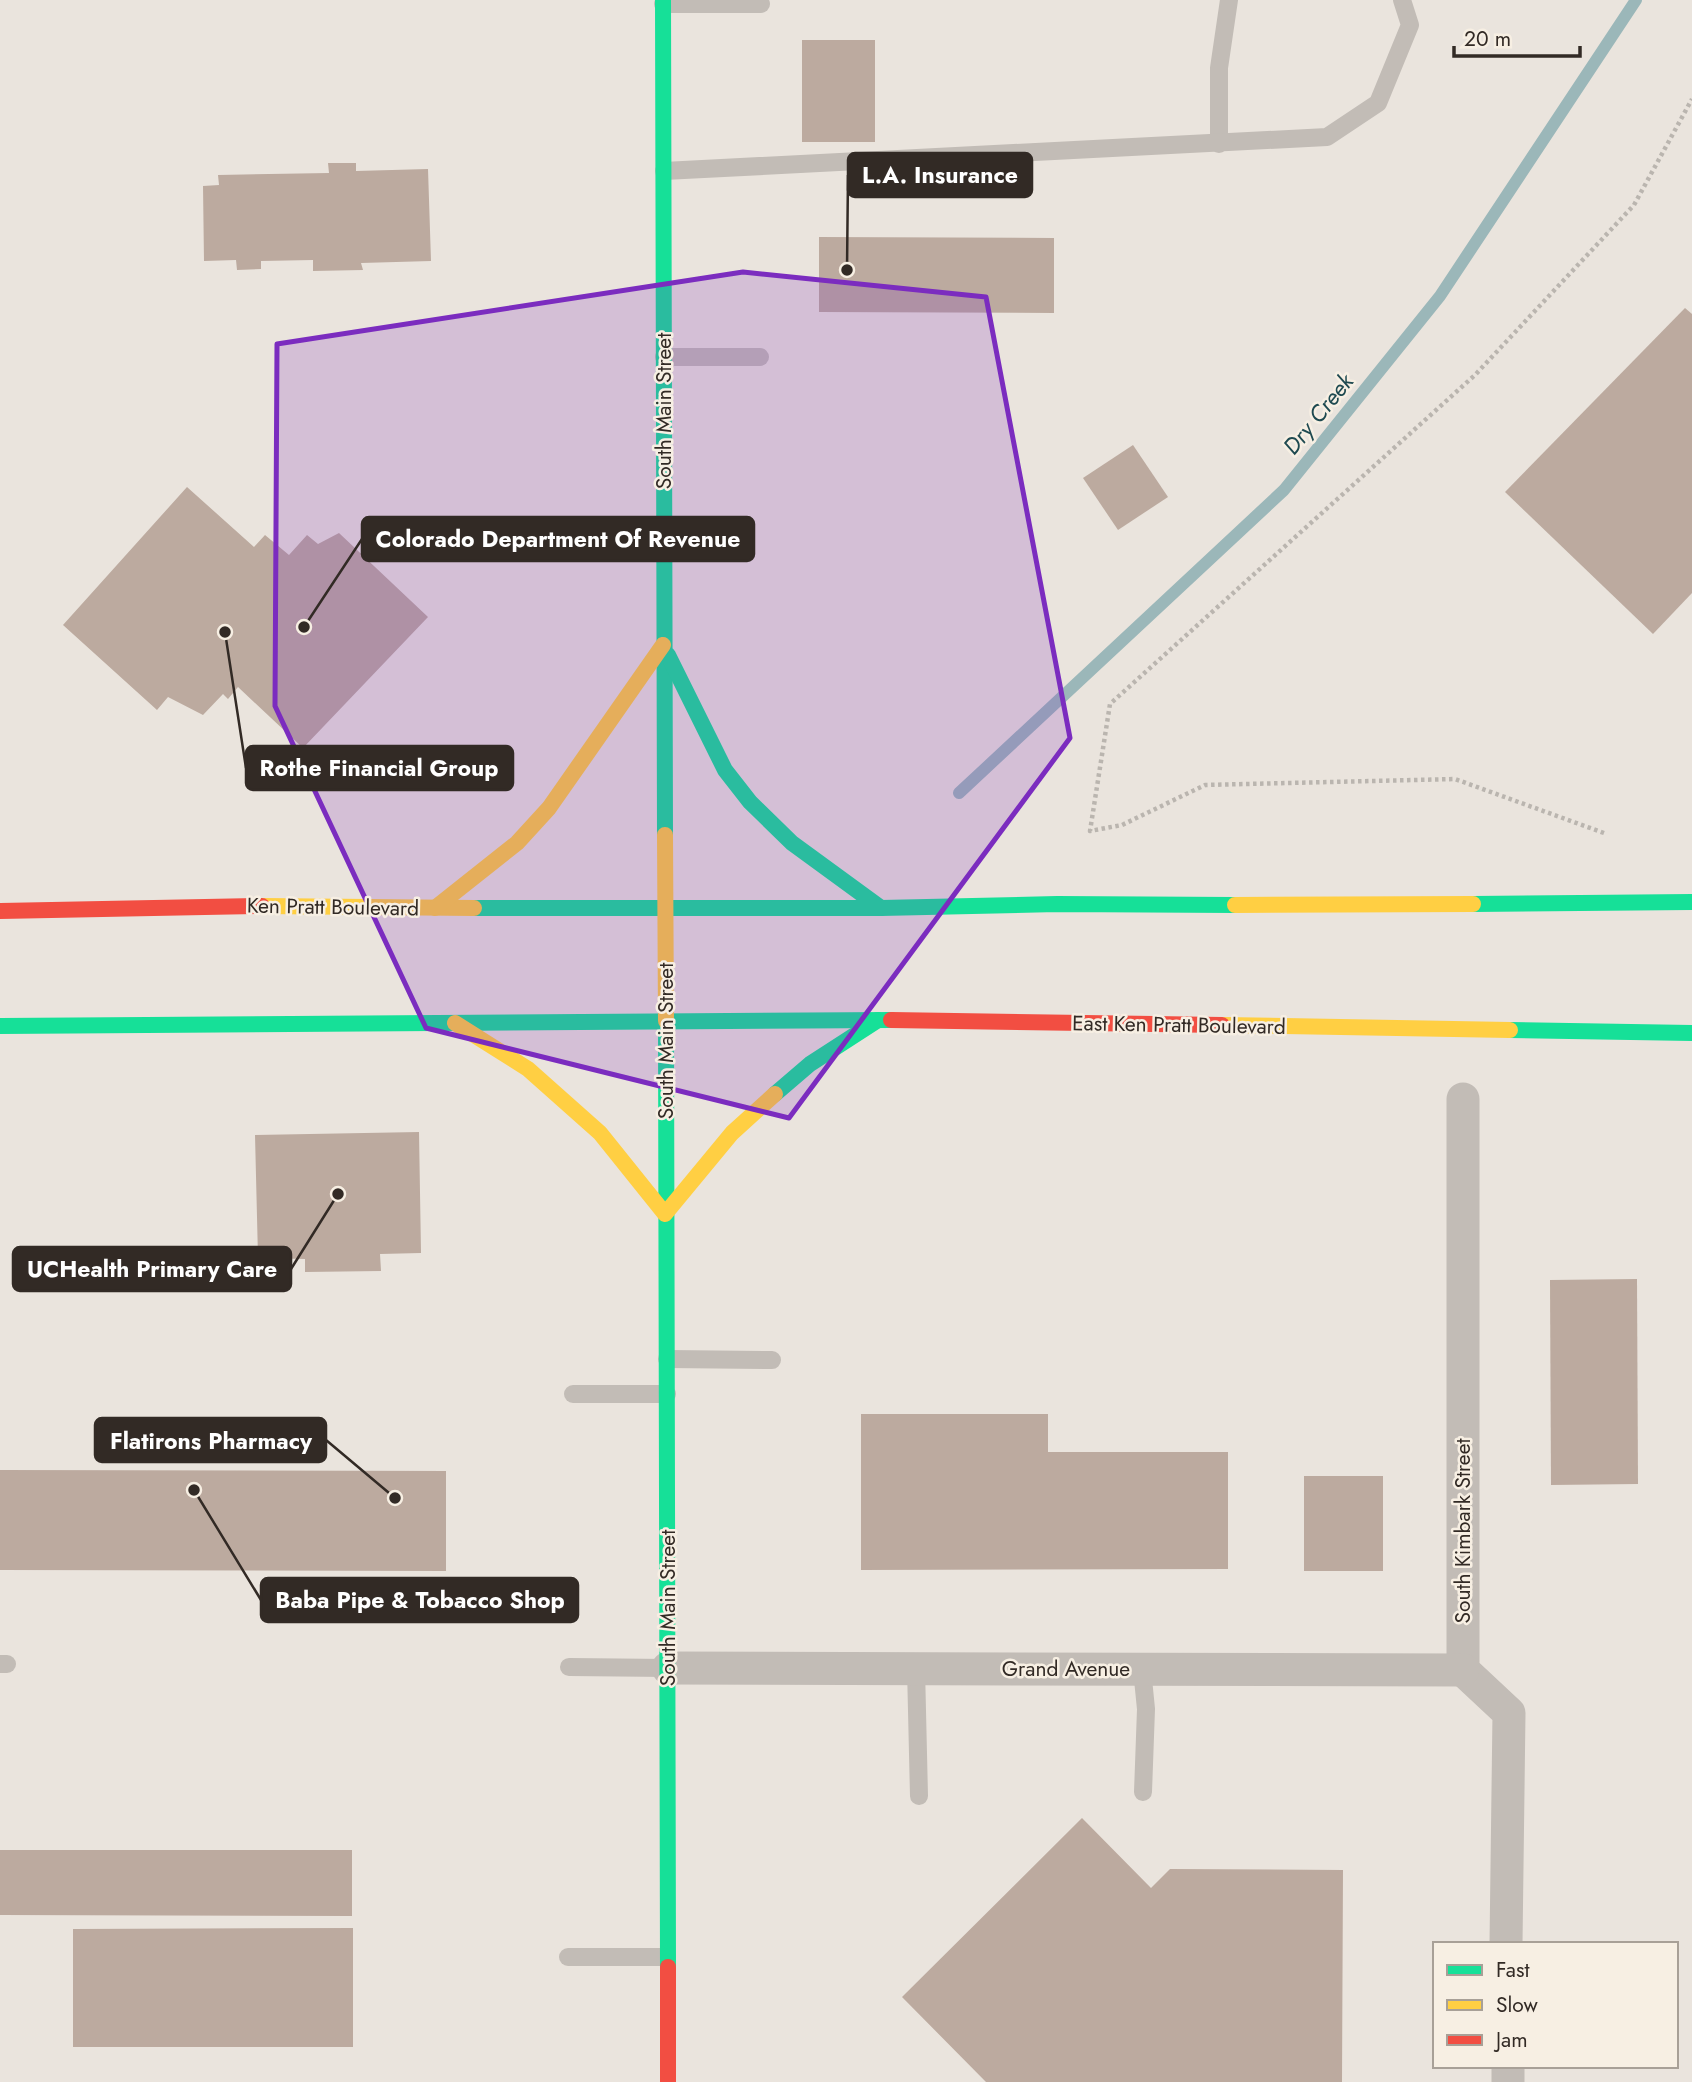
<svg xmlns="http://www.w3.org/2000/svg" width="1692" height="2082" viewBox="0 0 1692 2082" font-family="Jost,sans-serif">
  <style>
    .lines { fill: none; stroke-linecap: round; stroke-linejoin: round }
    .stream { stroke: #9bb7b9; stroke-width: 12 }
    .building { fill: #bcaa9f }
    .path { stroke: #bab5af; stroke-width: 4.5; stroke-dasharray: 3.5 3.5; stroke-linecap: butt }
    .lane { stroke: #c2bcb6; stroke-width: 18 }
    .street { stroke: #c2bcb6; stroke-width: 33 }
    .fast { stroke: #16e098; stroke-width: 16 }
    .slow { stroke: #ffcf43; stroke-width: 16 }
    .jam { stroke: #f24e42; stroke-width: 16 }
    .marked { fill: #7b2cbf; fill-opacity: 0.2; stroke: #7b2cbf; stroke-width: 5; stroke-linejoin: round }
    .labels { text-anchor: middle; stroke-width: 5; stroke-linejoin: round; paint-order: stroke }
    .street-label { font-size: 21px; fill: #322a25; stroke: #f7efe3 }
    .water-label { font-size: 23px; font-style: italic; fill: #1e4950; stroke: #f7efe3 }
    .leader { fill: none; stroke: #322a25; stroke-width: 2.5 }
    .callout-dot { fill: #322a25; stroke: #f7efe3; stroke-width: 2.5 }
    .callout { fill: #322a25; stroke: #322a25; stroke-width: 2.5 }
    .callout-label { font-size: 23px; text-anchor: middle; font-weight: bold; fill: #fff }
  </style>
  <rect width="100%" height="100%" fill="#eae4dd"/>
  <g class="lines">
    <path class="stream" d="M959 793 1284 490 1440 296 1636 0"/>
  </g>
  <g class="building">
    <rect x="802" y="40" width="73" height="102"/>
    <path d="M328 163H356V171L428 169 431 261 361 263 363 270 313 271V260L261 261V269L237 270 236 260 204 261 203 186 219 185 218 175 329 173Z"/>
    <path d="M819 237 1054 238V313L819 312Z"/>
    <path d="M1685 308 1692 314V593L1653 634 1505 492Z"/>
    <path d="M1133 445 1168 497 1118 530 1083 478Z"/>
    <path d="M187 487 254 547 265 535 289 555 307 535 318 544 339 533 428 617 303 748 238 687 228 699 223 694 203 715 168 697 157 710 63 625Z"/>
    <path d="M419 1132 421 1253 380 1254 381 1271 305 1272V1259L258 1258 255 1135Z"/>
    <path d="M1637 1279 1638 1484 1551 1485 1550 1280Z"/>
    <path d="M861 1414H1048V1452H1228V1569L861 1570Z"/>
    <path d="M0 1470 446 1471V1571L0 1570Z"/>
    <rect x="1304" y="1476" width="79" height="95"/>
    <path d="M1082 1818 1151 1888 1170 1869 1343 1870 1342 2082H986L902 1997Z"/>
    <path d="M0 1850H352V1916L0 1915Z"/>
    <path d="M353 1928V2047H73V1929Z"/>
  </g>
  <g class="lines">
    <path class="path" d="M1604 833 1455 779 1205 785 1122 825 1090 831 1110 704 1475 375 1634 205 1692 99"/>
    <g class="lane">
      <path d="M663 4H761"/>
      <path d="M1219 144V68L1229 0"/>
      <path d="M664 171 1327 137 1378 103 1410 25 1402 0"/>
      <path d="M664 357H760"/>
      <path d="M667 1359 772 1360"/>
      <path d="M573 1394H667"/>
      <path d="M0 1664H7"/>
      <path d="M569 1667 668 1668"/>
      <path d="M916 1668 919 1796"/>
      <path d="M1142 1669 1146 1709 1143 1792"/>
      <path d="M568 1957H667"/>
    </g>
    <g class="street">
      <path d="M1463 1099V1670L1509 1713 1506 1944"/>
      <path d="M668 1668 1463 1670"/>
      <path d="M1508 2066V2082"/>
    </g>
    <g class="fast">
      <path d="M663 0 665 835"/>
      <path d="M668 655 725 770 750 802 792 843 881 908"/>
      <path d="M1473 904 1692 902"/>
      <path d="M474 908H881L1057 904 1235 905"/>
      <path d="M666 1021 668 1967"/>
      <path d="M0 1026 891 1020"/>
      <path d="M1510 1030 1692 1033"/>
      <path d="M775 1094 810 1064 878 1020"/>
    </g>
    <g class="slow">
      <path d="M665 835 666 1021"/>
      <path d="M1235 905 1473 904"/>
      <path d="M262 906 474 908"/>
      <path d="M435 908 517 843 549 808 663 645"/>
      <path d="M455 1023 528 1069 600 1133 665 1214 732 1133 775 1094"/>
      <path d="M1222 1025 1510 1030"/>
    </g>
    <g class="jam">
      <path d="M0 911 262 906"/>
      <path d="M891 1020 1222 1025"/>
      <path d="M668 1967V2082"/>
    </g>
  </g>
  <path class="marked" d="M743 272 986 297 1070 738 789 1118 426 1028 275 706 277 344Z"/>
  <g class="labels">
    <g class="street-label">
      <text transform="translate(664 411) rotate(-90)" y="7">South Main Street</text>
      <text transform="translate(333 907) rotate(1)" y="7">Ken Pratt Boulevard</text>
      <text transform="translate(1179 1025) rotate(1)" y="7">East Ken Pratt Boulevard</text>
      <text transform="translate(666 1041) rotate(-90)" y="7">South Main Street</text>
      <text transform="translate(1463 1531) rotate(-90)" y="7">South Kimbark Street</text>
      <text transform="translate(668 1608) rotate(-90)" y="7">South Main Street</text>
      <text x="1066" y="1676">Grand Avenue</text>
    </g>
    <g class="water-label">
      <text transform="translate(1318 414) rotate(-51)" y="8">Dry Creek</text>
    </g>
  </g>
  <path class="leader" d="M847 270L848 175M304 627L362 539M225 632L246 768M338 1194L291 1269M395 1498L326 1440M194 1490L261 1600"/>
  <g class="callout-dot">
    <circle cx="847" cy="270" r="7"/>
    <circle cx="304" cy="627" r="7"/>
    <circle cx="225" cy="632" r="7"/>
    <circle cx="338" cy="1194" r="7"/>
    <circle cx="395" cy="1498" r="7"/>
    <circle cx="194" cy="1490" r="7"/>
  </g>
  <g class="callout">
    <rect x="848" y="153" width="184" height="44" rx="7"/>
    <rect x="362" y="517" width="392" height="44" rx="7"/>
    <rect x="246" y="746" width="267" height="44" rx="7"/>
    <rect x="13" y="1247" width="278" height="44" rx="7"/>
    <rect x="95" y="1418" width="231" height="44" rx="7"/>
    <rect x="261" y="1578" width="317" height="44" rx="7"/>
  </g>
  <g class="callout-label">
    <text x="940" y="183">L.A. Insurance</text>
    <text x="558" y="547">Colorado Department Of Revenue</text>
    <text x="379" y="776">Rothe Financial Group</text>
    <text x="152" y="1277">UCHealth Primary Care</text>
    <text x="211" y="1449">Flatirons Pharmacy</text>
    <text x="420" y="1608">Baba Pipe &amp; Tobacco Shop</text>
  </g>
  <rect x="1433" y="1942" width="245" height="126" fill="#f7efe3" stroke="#a8a097" stroke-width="2"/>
  <rect x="1447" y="1965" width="35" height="10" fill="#16e098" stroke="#a8a097" stroke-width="2"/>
  <text x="1496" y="1977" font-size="21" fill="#322a25">Fast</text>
  <rect x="1447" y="2000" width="35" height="10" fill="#ffcf43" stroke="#a8a097" stroke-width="2"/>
  <text x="1496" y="2012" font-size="21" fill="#322a25">Slow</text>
  <rect x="1447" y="2035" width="35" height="10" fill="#f24e42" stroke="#a8a097" stroke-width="2"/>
  <text x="1496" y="2047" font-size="21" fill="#322a25">Jam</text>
  <path d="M1454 46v10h126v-10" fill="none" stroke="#322a25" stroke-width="3.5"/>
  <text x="1464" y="46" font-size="21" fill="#322a25" stroke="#f7efe3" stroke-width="5" paint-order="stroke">20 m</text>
</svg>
